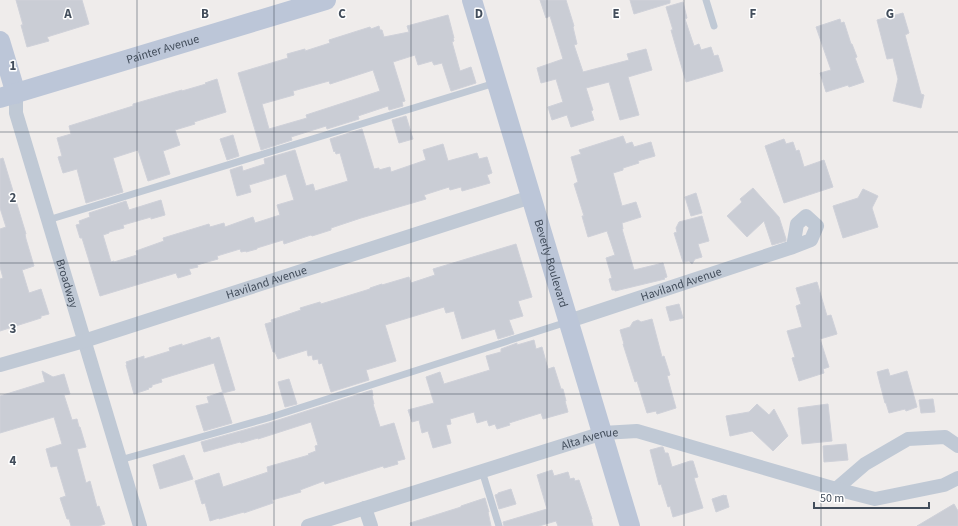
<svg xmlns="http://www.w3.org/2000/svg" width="958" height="526" viewBox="0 0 958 526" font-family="'Source Sans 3',sans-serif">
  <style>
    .building { fill: #cacdd5; stroke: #cfd1d9; fill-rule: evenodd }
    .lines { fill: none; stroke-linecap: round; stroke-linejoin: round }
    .lane { stroke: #c0c9d5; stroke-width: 7 }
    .street { stroke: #c0c9d5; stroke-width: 14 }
    .secondary { stroke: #bcc6d8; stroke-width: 20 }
    .grid { fill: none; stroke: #424d5b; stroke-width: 1; stroke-opacity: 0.55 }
    .labels { text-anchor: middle; stroke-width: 3; stroke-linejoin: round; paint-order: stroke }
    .street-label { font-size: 12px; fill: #424d5b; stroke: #fff }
    .grid-label { font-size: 13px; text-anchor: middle; font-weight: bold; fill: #424d5b; stroke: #fff; stroke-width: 3; stroke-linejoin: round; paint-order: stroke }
  </style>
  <rect width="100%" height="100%" fill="#efeceb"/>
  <g class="building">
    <path d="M16 0H82L89 24 47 37 49 41 27 47 21 25H23Z"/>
    <path d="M540 0H566L574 26 573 27 577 44 574 45 583 72 629 60 627 54 646 49 652 70 628 77 639 115 620 120 609 82 586 88 593 110 591 111 594 120 571 127 567 115 552 120 548 107 563 102 556 79 541 83 537 68 563 59 550 16 546 18Z"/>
    <path d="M630 0H670V3L634 14Z"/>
    <path d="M683 2 687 18 685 19 694 46 699 44 701 50 711 47 714 56 718 55 723 71 686 82 671 30H673L666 7Z"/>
    <path d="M903 13 909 33 905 35 921 94 924 95 921 108 893 101 898 79 893 58 887 59 877 20Z"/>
    <path d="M448 15 454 38H453L454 41 452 42 460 71 471 67 476 83 451 91 442 63 434 65 432 61 418 65 415 55 393 62 405 101 402 102 403 106 389 110 388 106 358 116 359 119 327 129 326 126 291 137 292 140 261 150 238 73 288 58 287 54 305 49V51L330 43 329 40 370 27 371 29 379 26 380 30H382L384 37 409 32 407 26ZM373 70 380 91 306 115 307 118 269 129 262 104 294 95 293 91 329 81 330 84Z"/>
    <path d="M840 19 841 23 844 22 851 44H852L857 57 855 58 864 82 849 87 848 85 826 92 820 73 831 70 816 27Z"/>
    <path d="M217 79 226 112 194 122 195 124 175 130 180 145 163 151 170 174 148 181 138 150 113 158 123 192 86 203 77 169 63 173 58 157 62 156 57 138 71 134 69 126 133 106V104L182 90V91L206 84 205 83Z"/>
    <path d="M406 116 413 139 399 143 392 120Z"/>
    <path d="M362 129 374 169 379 168V170L390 167 391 172 426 160 423 150 443 144 448 161 477 153 479 159 487 157 492 173 487 175 490 183 462 191 461 187 450 190 449 187 424 195 426 199 361 218 331 228V230L312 236 311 235 284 244 283 240 257 248V249L246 252V251L241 252 240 249 217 256 218 259 197 265 198 267 189 269 191 274 178 278 176 273 100 296 82 238H80L76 225 80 224 79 221 90 217 89 213 126 201 129 210 161 200 165 215 151 219V217L123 225 124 228 109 232V233L103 235 111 262 114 261V262L137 255 136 251 164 241 163 238 209 224 210 227 224 223 225 227 253 217 255 223 280 215 277 205 294 200 286 174 249 185 251 192 237 196 230 170 242 166 243 171 265 164 264 159 295 150 306 186 313 184 315 191 348 181 340 153 336 154 335 151 334 152 330 139Z"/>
    <path d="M233 135 239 156 227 160 220 139Z"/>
    <path d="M623 136 626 144 632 142 634 147 651 142 655 156 638 161 639 163 623 168V170L613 173 622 206 636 202 641 217 622 223 623 229H622L634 270 663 263 667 277 664 278 665 279 615 291V290H612L609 279 612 278 606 258 615 255 607 231 588 237 582 216H584L574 184 578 182 571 157 581 154 579 150Z"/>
    <path d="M784 139 786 144 793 142 796 151 799 150 804 167 824 160 833 187 784 203 765 146Z"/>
    <path d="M3 158 26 234H25L26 239 34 266 22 270 29 293 41 289 49 314 41 316V318L0 331V279L3 278 0 267V229L6 227 0 208V159Z"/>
    <path d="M753 188 779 217 786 239V241L772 245 764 221 747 237 727 216 742 202 740 199Z"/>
    <path d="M863 189 878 196 872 208 878 227 843 238 833 206 858 198Z"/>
    <path d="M696 193 702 213 691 216 685 197Z"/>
    <path d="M702 216 709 241 698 244 702 257 695 259 692 264 689 261 683 262 674 233 677 232 676 228 679 222Z"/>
    <path d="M516 244 532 297 518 301 523 316 509 320 514 334 498 339 495 329 462 339 454 311 446 313 444 307 385 325 396 361 366 370 369 380 331 392 322 363 319 364 318 359 313 360 312 355 308 356 307 350 278 359 275 352H273L265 324 272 322 271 320 301 310 300 308 320 302 321 304 370 289V288L382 284V285L409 277 411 283 435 275 433 269Z"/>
    <path d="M817 282 827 316 831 315 837 334 820 339 829 367 823 369 824 373 799 381 792 358 795 357 787 331 802 327 796 306 801 304 796 288Z"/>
    <path d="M679 304 683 318 670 321 666 307Z"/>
    <path d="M652 319 662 357 664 356 670 375 667 376 676 408 657 414 656 411 647 413 637 381 635 382 623 344H624L620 330 630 327 633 322 638 320 641 322Z"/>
    <path d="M210 337 211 340 219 337 235 390 223 393 214 363 161 379 162 382 152 385V387L148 388 149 389 134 394 126 365H127L126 362 144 356V359L170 351 169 348 182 344V346Z"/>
    <path d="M534 340 536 349 542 347 548 369 554 367 561 389H563L566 401H565L568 412 543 419 541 413 509 423 510 425 497 429 495 424 489 426 487 420 477 423 474 412 450 419 451 424 446 425 451 443 433 448 428 431 422 433 419 420 412 422 408 410 434 403 426 377 440 372 444 384 490 370 486 356 501 352V349L517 343V345Z"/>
    <path d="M888 369 890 376 907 371 917 407 906 411 905 409 889 413 886 403H885L877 372Z"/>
    <path d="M42 371 53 377 64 374 70 394 64 395 72 420 77 419 79 427H80L86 447 77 449 86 483 90 481 97 507 99 506 105 524 99 526H71L69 519H67L60 498 66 496 57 466 51 467 46 449 62 444 54 417 0 433V396L45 382Z"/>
    <path d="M289 379 297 404 285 407 278 382Z"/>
    <path d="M372 390 373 396H372L374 404H373L380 427 394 423 405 459 397 461 398 464 384 468 383 466 325 484 324 481 300 490 301 492 272 500 273 503 244 513V512L219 519V518L210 521 205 503 202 504 195 481 219 473 223 487 268 472 267 467 309 455 308 454 316 451 315 446 318 445 311 422 258 439V438L241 443 240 442 204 452 201 442 269 423Z"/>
    <path d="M222 392 232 423 204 431 196 406 209 403 207 397Z"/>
    <path d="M933 399 935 412 921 413 919 400Z"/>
    <path d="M757 404 769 415 774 409 788 436 773 451 752 431 730 436 726 416 749 412Z"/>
    <path d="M828 404 832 441 802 444 798 408Z"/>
    <path d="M846 444 848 460 824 462 823 446Z"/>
    <path d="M661 447H663L665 453H668L672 467 690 461H693L698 477 694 478 703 508 673 517 670 506 668 507 661 484 659 485 650 450Z"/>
    <path d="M184 455 193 479 160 489 153 465Z"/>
    <path d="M552 470 554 476 568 472 570 479 574 478 575 481 579 480 592 519H591L593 526H558L556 521 539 526H504L503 522 547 509 537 475Z"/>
    <path d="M511 489 516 504 499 509 495 495 498 494V493Z"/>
    <path d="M724 495 725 496 726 495 729 507 716 512 712 499Z"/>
    <path d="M485 498 489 512H488L491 526H411L410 523 461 507V506Z"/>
    <path d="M954 504 958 511V526H917Z"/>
  </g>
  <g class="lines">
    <g class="lane">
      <path d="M706 0 714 26"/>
      <path d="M48 220 495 83"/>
      <path d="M120 460 268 418 567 322"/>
      <path d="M482 471 499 526"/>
    </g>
    <g class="street">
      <path id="s1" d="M16 94V113L140 526"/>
      <path id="s2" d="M569 321 793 247 811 240 817 226 806 216 797 224 793 247"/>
      <path id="s3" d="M0 365 84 341 531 197"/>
      <path d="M836 489 865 464 908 439 945 437 958 446"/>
      <path d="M365 508 371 526"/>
      <path id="s4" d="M308 526 603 433 637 431 836 489 875 499 944 485 958 478"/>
    </g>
    <g class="secondary">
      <path id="s5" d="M472 0 630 526"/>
      <path d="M0 41 16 94"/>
      <path id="s6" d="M0 98 326 0"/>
    </g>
  </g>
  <path class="grid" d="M137 0V526M274 0V526M411 0V526M547 0V526M684 0V526M821 0V526M0 132H958M0 263H958M0 394H958"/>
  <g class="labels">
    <g class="street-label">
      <text dy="4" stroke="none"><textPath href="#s6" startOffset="170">Painter Avenue</textPath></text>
      <text dy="4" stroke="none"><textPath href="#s5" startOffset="275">Beverly Boulevard</textPath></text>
      <text dy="4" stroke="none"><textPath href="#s3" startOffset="279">Haviland Avenue</textPath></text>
      <text dy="4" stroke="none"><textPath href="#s1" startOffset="197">Broadway</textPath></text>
      <text dy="4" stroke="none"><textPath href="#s2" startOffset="118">Haviland Avenue</textPath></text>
      <text dy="4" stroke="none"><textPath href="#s4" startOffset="295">Alta Avenue</textPath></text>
    </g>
  </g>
  <g class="grid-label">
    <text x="68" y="18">A</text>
    <text x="205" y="18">B</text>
    <text x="342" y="18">C</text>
    <text x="479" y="18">D</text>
    <text x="616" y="18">E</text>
    <text x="753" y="18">F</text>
    <text x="890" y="18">G</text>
    <text x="13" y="70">1</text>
    <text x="13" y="202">2</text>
    <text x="13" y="333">3</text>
    <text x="13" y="465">4</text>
  </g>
  <path d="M814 502v6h115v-6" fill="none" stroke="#424d5b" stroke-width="2"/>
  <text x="820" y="502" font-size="12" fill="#424d5b" stroke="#ffffff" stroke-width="3" paint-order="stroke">50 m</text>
</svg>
